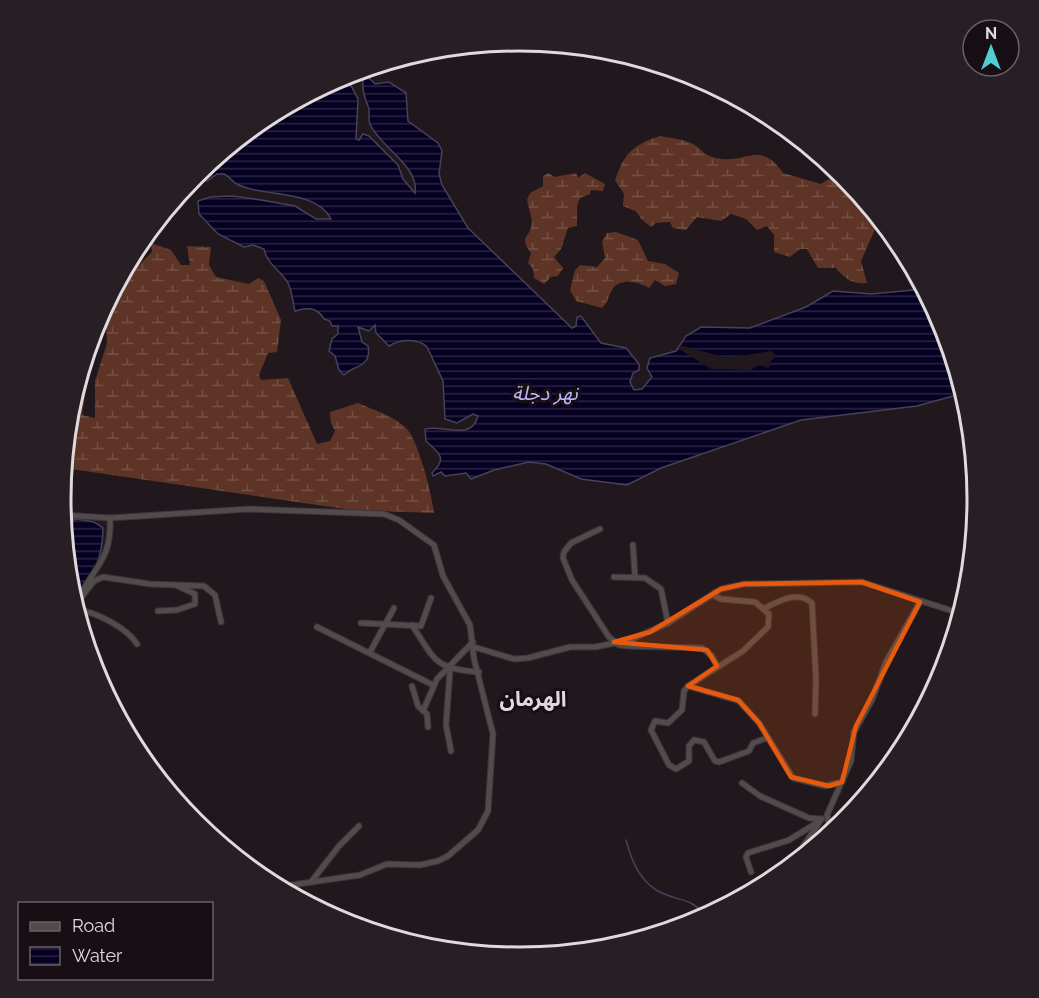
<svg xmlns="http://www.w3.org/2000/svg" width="1039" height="998" viewBox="0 0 1039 998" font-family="Raleway,'Noto Sans Arabic',sans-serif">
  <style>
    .wetland { fill: url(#wetland-marsh) }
    .water { fill: url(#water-rules); stroke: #47415a; stroke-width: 1.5 }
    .pier { fill: #21181d }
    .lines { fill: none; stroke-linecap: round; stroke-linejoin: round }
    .stream { stroke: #47415a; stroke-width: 1.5 }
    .minor-casing { stroke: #3c3338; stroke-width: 7 }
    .minor { stroke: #514b4c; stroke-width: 5 }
    .marked { fill: #e8590c; fill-opacity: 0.2; stroke: #e8590c; stroke-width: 4.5; stroke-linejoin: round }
    .labels { text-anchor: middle; stroke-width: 6; stroke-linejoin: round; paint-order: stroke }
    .water-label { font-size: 20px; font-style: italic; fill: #bbb7fa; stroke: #180f14 }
    .quarter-label { font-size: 21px; font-weight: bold; fill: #e0d9dd; stroke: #180f14 }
    .rim { fill: none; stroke: #e0d9dd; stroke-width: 3 }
  </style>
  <defs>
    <pattern id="wetland-marsh" width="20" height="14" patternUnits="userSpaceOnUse" patternTransform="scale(1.5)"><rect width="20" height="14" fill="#5d3425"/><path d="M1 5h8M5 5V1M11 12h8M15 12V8" fill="none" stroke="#745144"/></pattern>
    <pattern id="water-rules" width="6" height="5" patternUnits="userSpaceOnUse" patternTransform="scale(1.5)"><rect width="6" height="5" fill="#060022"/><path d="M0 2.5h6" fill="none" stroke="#2a2542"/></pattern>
  </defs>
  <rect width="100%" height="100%" fill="#21181d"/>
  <g class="wetland">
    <path d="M660 136C670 138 684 139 693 144 702 149 703 155 716 158 746 165 760 139 783 173L821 184 840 172 880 218 861 261 867 283C853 285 844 278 836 268H818L807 249H800L790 257 774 252V235L767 226 757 230 746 219 731 214 721 221 697 217 686 230 673 228 670 222 656 223 651 227 641 219 637 212 623 206 624 194 615 180C625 153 632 145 660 136Z"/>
    <path d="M549 173 554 177 576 173 578 178 585 173 605 184 603 191 591 190 590 194 580 198 577 206V226L568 228 561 249 554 257 563 268 558 276 551 277 544 284 534 278 533 269 528 263 531 253 526 246 525 238C537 224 530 216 527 200L530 193 543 186V176Z"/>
    <path d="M616 232 638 240 648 261 665 264 679 273 676 284 665 286 655 280 649 288C638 282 620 277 612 290 608 297 608 302 602 308L576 301 570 290 575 270 580 265 597 267 605 258 602 242 607 233Z"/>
    <path d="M151 243 171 250 181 265H190L187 246 211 247 209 265 216 277 249 284 258 278 264 281 281 320 277 352 268 353 259 375 261 380 288 378 317 444 330 441 335 431 331 423 330 412 358 403C373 410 395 416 407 429 419 443 432 495 434 513L352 510 64 468 70 409 85 361 89 370 82 415 95 418V381L107 343 106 323 116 285 127 266 139 265 152 252Z"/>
  </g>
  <g class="water">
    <path d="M365 74 375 84 389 82 406 93 408 121 438 143 442 151 439 174 442 185 468 228 572 328 576 326 577 317 581 316 601 343 626 348 639 364V370L633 373 630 382 634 390 642 389 652 377 647 368 650 358 676 351 686 336 701 327 750 328 806 307 833 291 871 294 925 289 943 324 964 393 917 406 801 420 661 468 627 485 581 479 546 464 529 462 494 470 471 479 466 473 445 476 441 472 433 476 432 473C448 458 439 453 426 441L425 429C443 424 471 442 478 416L473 414 457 423 445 419 443 381 427 347C418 338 400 339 389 346L376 333 375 325 369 331 358 327 362 342 368 346C372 368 353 365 344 375L339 370 335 356 329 351 332 339 338 334V326H332L330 321 324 319C317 307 308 307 295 311 293 303 292 291 288 283 281 271 267 264 264 249L253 245 244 247 218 234 199 214 198 201 210 197 232 196 261 200 295 206 316 219H331C316 188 260 198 235 183 231 180 229 176 224 174H217L207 181 195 175 265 118 317 90 321 98C328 88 333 75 347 78L358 99 356 139 359 140 363 134 369 136 398 165 403 179 415 193C420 167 379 146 370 124 367 118 371 112 368 106 364 96 360 83 365 74Z"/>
    <path d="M77 519 94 522 103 528C103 551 95 582 74 595L70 588 63 523Z"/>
  </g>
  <path class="pier" d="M680 345 727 358 772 351 776 357 770 362 769 368 759 365 751 370 711 369 679 349Z"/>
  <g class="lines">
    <g class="stream">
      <path d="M626 840C631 860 641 884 662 893 684 903 687 896 707 916"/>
      <path d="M510 957 545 955"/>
    </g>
    <defs>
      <g id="minor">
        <path d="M63 515 110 518 249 509 384 514 399 520 434 545 443 576 470 625 474 659 493 734 488 811 478 830 448 856 438 861 420 865 387 864 360 875 278 887"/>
        <path d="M600 529 571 543 564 552 563 558 572 580 609 637 619 645 627 646 702 648 712 656 717 666"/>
        <path d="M633 545 635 577"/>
        <path d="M614 577 645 578 661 589 668 623"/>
        <path d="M715 592V596L721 599 755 602 769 614 768 627 743 651 688 686 684 691 682 710 668 723 655 721 651 730 669 765 676 769 689 761V746L694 740 704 742 715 761 719 762 749 751 753 743 767 738"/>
        <path d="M79 597C96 565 112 558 110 518"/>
        <path d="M76 604 94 581 103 577 150 584 204 586 215 595 221 622"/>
        <path d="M765 608C779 601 798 590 812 603L816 679 815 714"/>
        <path d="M76 610C95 611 127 628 137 644"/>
        <path d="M158 611 177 610 195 604V594L178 586"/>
        <path d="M361 623 421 626 431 598"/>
        <path d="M412 625C435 660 434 669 479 672"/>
        <path d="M317 627 433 685"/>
        <path d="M474 647 514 659 528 658 570 647H595L630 640 668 623 721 589 744 584 862 582 962 614"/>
        <path d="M370 652 394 608"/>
        <path d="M450 670 446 725 451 751"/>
        <path d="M412 686 418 706 427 714 428 727"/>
        <path d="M688 686 739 701 759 723 793 778 825 786 842 782"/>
        <path d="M423 711 437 679 473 642"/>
        <path d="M742 783 760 796 809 818 822 819"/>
        <path d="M831 833 827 815 851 761 854 732 872 700 886 662 920 602"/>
        <path d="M799 860 802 848 819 823"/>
        <path d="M751 872 746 857 748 853 789 840 820 821"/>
        <path d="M311 882 339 846 359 826"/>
      </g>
    </defs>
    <use href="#minor" class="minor-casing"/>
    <use href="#minor" class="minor"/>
  </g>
  <path class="marked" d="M862 582 920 602 856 726 842 782 829 786 791 777 759 723 738 700 688 686 717 666 707 650 614 642 650 632 721 589 744 584Z"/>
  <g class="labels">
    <g class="water-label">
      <text x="545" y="400">نهر دجلة</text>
    </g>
    <g class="quarter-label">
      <text x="533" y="706">الهرمان</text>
    </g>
  </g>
  <path d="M0 0H1039V998H0ZM71 499a448 448 0 1 1 896 0a448 448 0 1 1-896 0Z" fill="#281f24" fill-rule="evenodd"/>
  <path class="rim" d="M71 499a448 448 0 1 1 896 0a448 448 0 1 1-896 0Z"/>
  <rect x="18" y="902" width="195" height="78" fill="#180f14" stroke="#686064" stroke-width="1.5"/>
  <rect x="30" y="922" width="30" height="9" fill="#514b4c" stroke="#686064" stroke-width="1.5"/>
  <text x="72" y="932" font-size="18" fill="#e0d9dd">Road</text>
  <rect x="30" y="947" width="30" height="18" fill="url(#water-rules)" stroke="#686064" stroke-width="1.5"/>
  <text x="72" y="962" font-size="18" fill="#e0d9dd">Water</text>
  <g transform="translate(991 48)"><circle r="28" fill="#180f14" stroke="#686064" stroke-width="1.5"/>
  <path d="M0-4.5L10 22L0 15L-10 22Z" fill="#51ccd3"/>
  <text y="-9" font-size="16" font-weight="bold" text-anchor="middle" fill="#e0d9dd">N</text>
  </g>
</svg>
